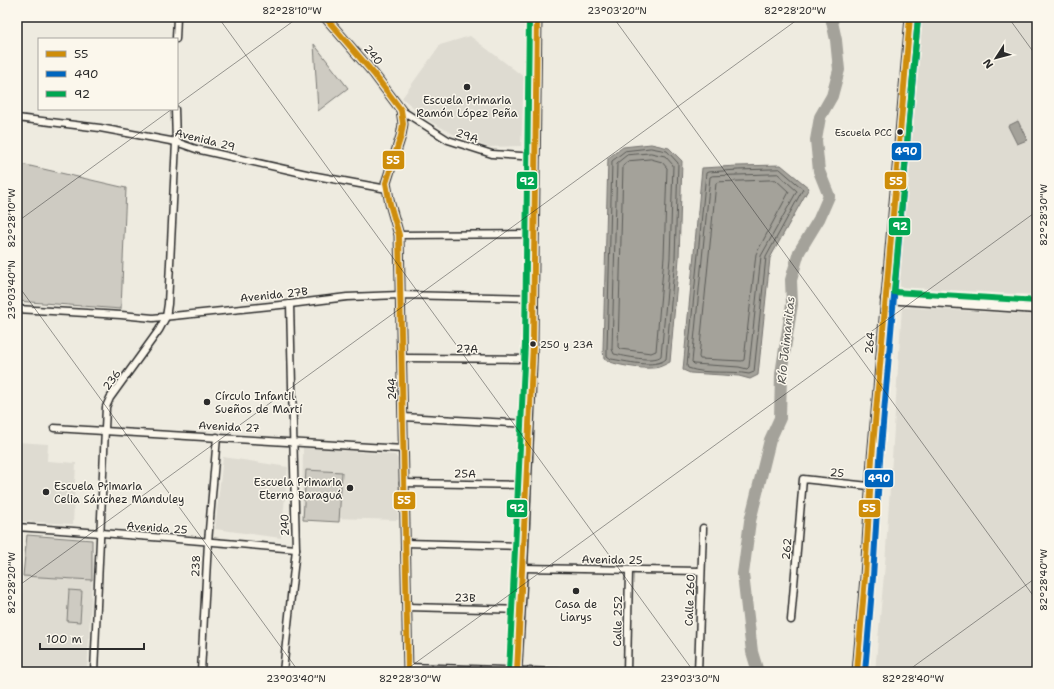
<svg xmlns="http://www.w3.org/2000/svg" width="1054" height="689" viewBox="0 0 1054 689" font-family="'Shantell Sans',sans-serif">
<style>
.built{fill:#dedbd1}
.green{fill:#cecbc2;stroke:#7c7b76}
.water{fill:#a4a29a;stroke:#74726e}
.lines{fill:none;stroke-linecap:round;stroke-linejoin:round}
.shore{stroke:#5b5b57;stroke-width:1}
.river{stroke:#a4a29a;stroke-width:12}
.street-casing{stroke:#2b2b2b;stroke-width:9}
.secondary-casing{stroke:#2b2b2b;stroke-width:11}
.street{stroke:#fbf7ec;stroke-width:6}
.secondary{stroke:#fbf7ec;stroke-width:8}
.bus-1-casing{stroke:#fbf7ec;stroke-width:9}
.bus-2-casing{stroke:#fbf7ec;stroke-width:9}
.bus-3-casing{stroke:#fbf7ec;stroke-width:9}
.bus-1{stroke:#ce8d09;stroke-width:6}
.bus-2{stroke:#0065bd;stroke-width:6}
.bus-3{stroke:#00a651;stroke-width:6}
.ticks{fill:none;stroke:#2b2b2b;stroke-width:1;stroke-opacity:0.45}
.poi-dot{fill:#2b2b2b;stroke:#fbf7ec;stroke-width:1.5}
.labels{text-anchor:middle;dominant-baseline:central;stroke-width:3;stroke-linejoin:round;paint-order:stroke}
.bus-label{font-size:10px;fill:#2b2b2b;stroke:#fbf7ec;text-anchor:end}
.street-label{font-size:11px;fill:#2b2b2b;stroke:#fbf7ec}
.poi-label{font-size:11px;fill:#2b2b2b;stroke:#fbf7ec}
.water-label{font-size:12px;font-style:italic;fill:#555552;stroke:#fbf7ec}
.line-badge{stroke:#fbf7ec;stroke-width:1.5}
.badge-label{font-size:11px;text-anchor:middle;font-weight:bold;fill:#fff}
.neatline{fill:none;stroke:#2b2b2b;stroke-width:1.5}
.ticks-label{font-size:10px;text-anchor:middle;fill:#2b2b2b}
</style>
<rect width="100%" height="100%" fill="#eeebe0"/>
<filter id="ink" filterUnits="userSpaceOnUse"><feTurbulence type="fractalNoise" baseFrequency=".025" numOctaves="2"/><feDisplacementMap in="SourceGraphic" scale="8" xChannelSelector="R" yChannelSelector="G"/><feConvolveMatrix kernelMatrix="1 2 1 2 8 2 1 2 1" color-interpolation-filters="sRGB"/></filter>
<g filter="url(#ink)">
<g class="built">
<path d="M972,17H1037V295L898,287L920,23Z"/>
<path d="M470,36L524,77L521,146L488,147L455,135L431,122L402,98L440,45Z"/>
<path d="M902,307L1037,315V672H875L885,564Z"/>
<path d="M17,442L48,444L47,461L76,463L73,524L17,521Z"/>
<path d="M303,447L395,455L398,459V520L302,517Z"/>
<path d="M223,457L288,467L281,538L215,529Z"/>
<path d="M23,576L92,580L87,672H18Z"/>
</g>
<g class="green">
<path d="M314,44L348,88L318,111Z"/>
<path d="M17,163L126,188L121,309L17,301Z"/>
<path d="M306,470L342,472L339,522L303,520Z"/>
<path d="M27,535L92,540V580L23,576Z"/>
<path d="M69,590L82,591L80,622L67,621Z"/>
</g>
<g class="water">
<path d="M1018,121L1027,140L1017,144L1008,126Z"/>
<path d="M651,144L669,148L682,161L679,258L670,362C664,365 659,368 652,368C640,369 613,365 604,359L603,350L608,158L623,147Z"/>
<path d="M781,165L809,188L770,258L758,375L750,379L739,376L690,373L683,370L702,168L737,166Z"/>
</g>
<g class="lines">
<g class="shore">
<path d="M651,148L667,151L678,163L675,258L666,359C655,369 625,361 611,359L607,356V349L612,161L625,151Z"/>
<path d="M651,153L665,156L673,165L670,258L661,356C654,363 624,356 614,354L612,349L617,163L627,155Z"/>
<path d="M651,159L662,162L667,168L664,257L656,351L651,353L620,349L618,347L623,166L629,161Z"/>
<path d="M780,169L803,189L766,257L754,372L749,374C730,370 707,375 688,368L687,366L706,173L708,172L738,170Z"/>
<path d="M778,174L797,191L761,256L749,367L747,369L739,367L694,364L692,362L710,177L712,176Z"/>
<path d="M776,180L789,192L756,254L744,360L742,361L700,359L699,357L716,183L718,182Z"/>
</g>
<path class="river" d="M758,672L752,652L743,574L750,521L770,440L780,418L781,374L792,304L791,280L799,252L819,219L829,196L819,171L816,140L820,117L832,96L839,70L836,40L831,17"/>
<defs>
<g id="street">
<path d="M176,39L177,17"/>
<path d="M401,110L448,140L492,154L536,157"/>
<path d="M17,118L100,128L176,142L196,149L311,175L387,189"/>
<path d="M399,235L535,234"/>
<path d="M17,309L121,315L153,318L290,304L347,297L400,295L534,298"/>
<path d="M402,358L532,359"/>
<path d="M403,417L530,424"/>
<path d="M54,428L403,449"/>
<path d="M403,483L526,485"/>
<path d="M17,527C110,533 203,541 296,549"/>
<path d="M405,543L524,546"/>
<path d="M523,568L700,571"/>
<path d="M407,607L521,610"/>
<path d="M791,620L803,479L869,486"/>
<path d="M408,667L559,672"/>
<path d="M94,672L106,407L110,398L159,330L166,317L168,304L176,142L175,109"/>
<path d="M201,672L208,542L217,437"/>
<path d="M283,672L296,549L290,304"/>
<path d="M627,672L629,571"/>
<path d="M698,672L703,528"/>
</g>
<g id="secondary">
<path d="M325,17L374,74L401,110L403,124L401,136L386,183L390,204L399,235L408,672"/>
<path d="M885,299L1037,309"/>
<path d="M517,672L523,568L533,344L537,17"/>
<path d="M857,672L865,577L872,458L910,17"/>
</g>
</defs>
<use href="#street" class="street-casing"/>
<use href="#secondary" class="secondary-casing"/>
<use href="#street" class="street"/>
<use href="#secondary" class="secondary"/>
<defs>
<g id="bus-1">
<path d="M325,17L374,74L401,110L403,124L401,136L386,183L390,204L399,235L408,672"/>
<path d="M517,672L533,344L537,17"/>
<path d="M857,672L865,577L872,458L910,17"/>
</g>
<path id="bus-2" d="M865,672L873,577L880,459L918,18"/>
<g id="bus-3">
<path d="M918,18L894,292L1037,301"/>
<path d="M509,672L525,344L529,17"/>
</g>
</defs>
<use href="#bus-1" class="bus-1-casing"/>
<use href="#bus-2" class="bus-2-casing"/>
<use href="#bus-3" class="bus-3-casing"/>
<use href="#bus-1" class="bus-1"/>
<use href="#bus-2" class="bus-2"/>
<use href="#bus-3" class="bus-3"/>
</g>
</g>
<path class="ticks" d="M218,17L694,672M613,17L1037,601M1008,17L1037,57M177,105L299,17M17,222L172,109M17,284L299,672M17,587L801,17M403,672L1037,211M906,672L1037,577"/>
<g class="poi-dot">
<circle cx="467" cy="87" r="4"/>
<circle cx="900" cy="132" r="3.5"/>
<circle cx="533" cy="344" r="3.5"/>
<circle cx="207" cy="402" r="4"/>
<circle cx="350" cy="488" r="4"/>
<circle cx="46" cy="492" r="4"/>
<circle cx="576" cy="591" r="4"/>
</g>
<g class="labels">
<g class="bus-label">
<text x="892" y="132">Escuela PCC</text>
<text x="540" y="344" text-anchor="start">250 y 23A</text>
</g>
<g class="street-label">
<text transform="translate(373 55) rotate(50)">240</text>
<text transform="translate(467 136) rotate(18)">29A</text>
<text transform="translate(205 140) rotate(14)">Avenida 29</text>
<text transform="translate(274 295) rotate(-6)">Avenida 27B</text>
<text transform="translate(870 343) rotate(-85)">264</text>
<text transform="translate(467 349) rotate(1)">27A</text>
<text transform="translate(112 380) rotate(-54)">236</text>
<text transform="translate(392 389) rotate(-90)">244</text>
<text transform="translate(229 427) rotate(3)">Avenida 27</text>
<text transform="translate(837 473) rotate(6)">25</text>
<text transform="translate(465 474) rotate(1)">25A</text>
<text transform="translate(285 525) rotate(-91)">240</text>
<text transform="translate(157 528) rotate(4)">Avenida 25</text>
<text transform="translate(787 549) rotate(-85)">262</text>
<text transform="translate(612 560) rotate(1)">Avenida 25</text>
<text transform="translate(196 566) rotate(-87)">238</text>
<text transform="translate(465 598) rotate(2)">23B</text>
<text transform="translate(690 600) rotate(-88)">Calle 260</text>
<text transform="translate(618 621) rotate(-89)">Calle 252</text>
</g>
<g class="poi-label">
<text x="467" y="100">Escuela Primaria<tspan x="467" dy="13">Ramón López Peña</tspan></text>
<text x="215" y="396" text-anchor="start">Círculo Infantil<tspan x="215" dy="13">Sueños de Martí</tspan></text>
<text x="342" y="482" text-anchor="end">Escuela Primaria<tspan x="342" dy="13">Eterno Baraguá</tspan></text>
<text x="54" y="486" text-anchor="start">Escuela Primaria<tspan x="54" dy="13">Celia Sánchez Manduley</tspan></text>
<text x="576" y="604">Casa de<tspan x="576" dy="13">Liarys</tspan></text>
</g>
<g class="water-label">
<text transform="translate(786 340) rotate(-84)">Río Jaimanitas</text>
</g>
</g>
<g class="line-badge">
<rect x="891" y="142" width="31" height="19" rx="4" fill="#0065bd"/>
<rect x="382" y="150" width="23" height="20" rx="4" fill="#ce8d09"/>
<rect x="884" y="171" width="23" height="19" rx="4" fill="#ce8d09"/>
<rect x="516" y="171" width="22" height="19" rx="4" fill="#00a651"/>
<rect x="888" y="217" width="23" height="19" rx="4" fill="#00a651"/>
<rect x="864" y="469" width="30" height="19" rx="4" fill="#0065bd"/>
<rect x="393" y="491" width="23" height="19" rx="4" fill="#ce8d09"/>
<rect x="858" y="499" width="23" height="19" rx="4" fill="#ce8d09"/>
<rect x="506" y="499" width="22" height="19" rx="4" fill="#00a651"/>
</g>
<g class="badge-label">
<text x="906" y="155">490</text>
<text x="393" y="164">55</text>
<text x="896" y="185">55</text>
<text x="527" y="185">92</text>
<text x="900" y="230">92</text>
<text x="879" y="482">490</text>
<text x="404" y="504">55</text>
<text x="869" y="512">55</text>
<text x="517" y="512">92</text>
</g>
<rect width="1054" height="689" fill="none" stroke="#fbf7ec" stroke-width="44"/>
<rect x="38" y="38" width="140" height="72" fill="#fbf7ec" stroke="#a8a59f"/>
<rect x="46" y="51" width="20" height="6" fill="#ce8d09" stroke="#a8a59f"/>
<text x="74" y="58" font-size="12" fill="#2b2b2b">55</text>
<rect x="46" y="71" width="20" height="6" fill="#0065bd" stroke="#a8a59f"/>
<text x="74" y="78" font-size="12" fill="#2b2b2b">490</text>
<rect x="46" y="91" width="20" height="6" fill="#00a651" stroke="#a8a59f"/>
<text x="74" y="98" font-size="12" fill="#2b2b2b">92</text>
<g transform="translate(996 58) rotate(234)" stroke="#fbf7ec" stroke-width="3" paint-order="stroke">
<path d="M0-3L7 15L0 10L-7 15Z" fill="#2b2b2b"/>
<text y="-6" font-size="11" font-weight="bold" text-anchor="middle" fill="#2b2b2b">N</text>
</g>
<path d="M40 643v6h104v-6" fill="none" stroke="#2b2b2b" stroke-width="2"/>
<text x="46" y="643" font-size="12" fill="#2b2b2b" stroke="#fbf7ec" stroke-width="3" paint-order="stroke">100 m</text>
<rect x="22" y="22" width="1010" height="645" class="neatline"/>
<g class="ticks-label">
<text x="292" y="14">82°28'10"W</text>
<text x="617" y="14">23°03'20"N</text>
<text x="795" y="14">82°28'20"W</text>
<text transform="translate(1043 215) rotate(-90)" y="4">82°28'30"W</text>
<text transform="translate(11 218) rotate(-90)" y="4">82°28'10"W</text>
<text transform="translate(11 290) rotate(-90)" y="4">23°03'40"N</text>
<text transform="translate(1043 580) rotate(-90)" y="4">82°28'40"W</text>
<text transform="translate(11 583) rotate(-90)" y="4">82°28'20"W</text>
<text x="296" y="682">23°03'40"N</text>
<text x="410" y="682">82°28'30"W</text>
<text x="690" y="682">23°03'30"N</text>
<text x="913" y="682">82°28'40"W</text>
</g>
</svg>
